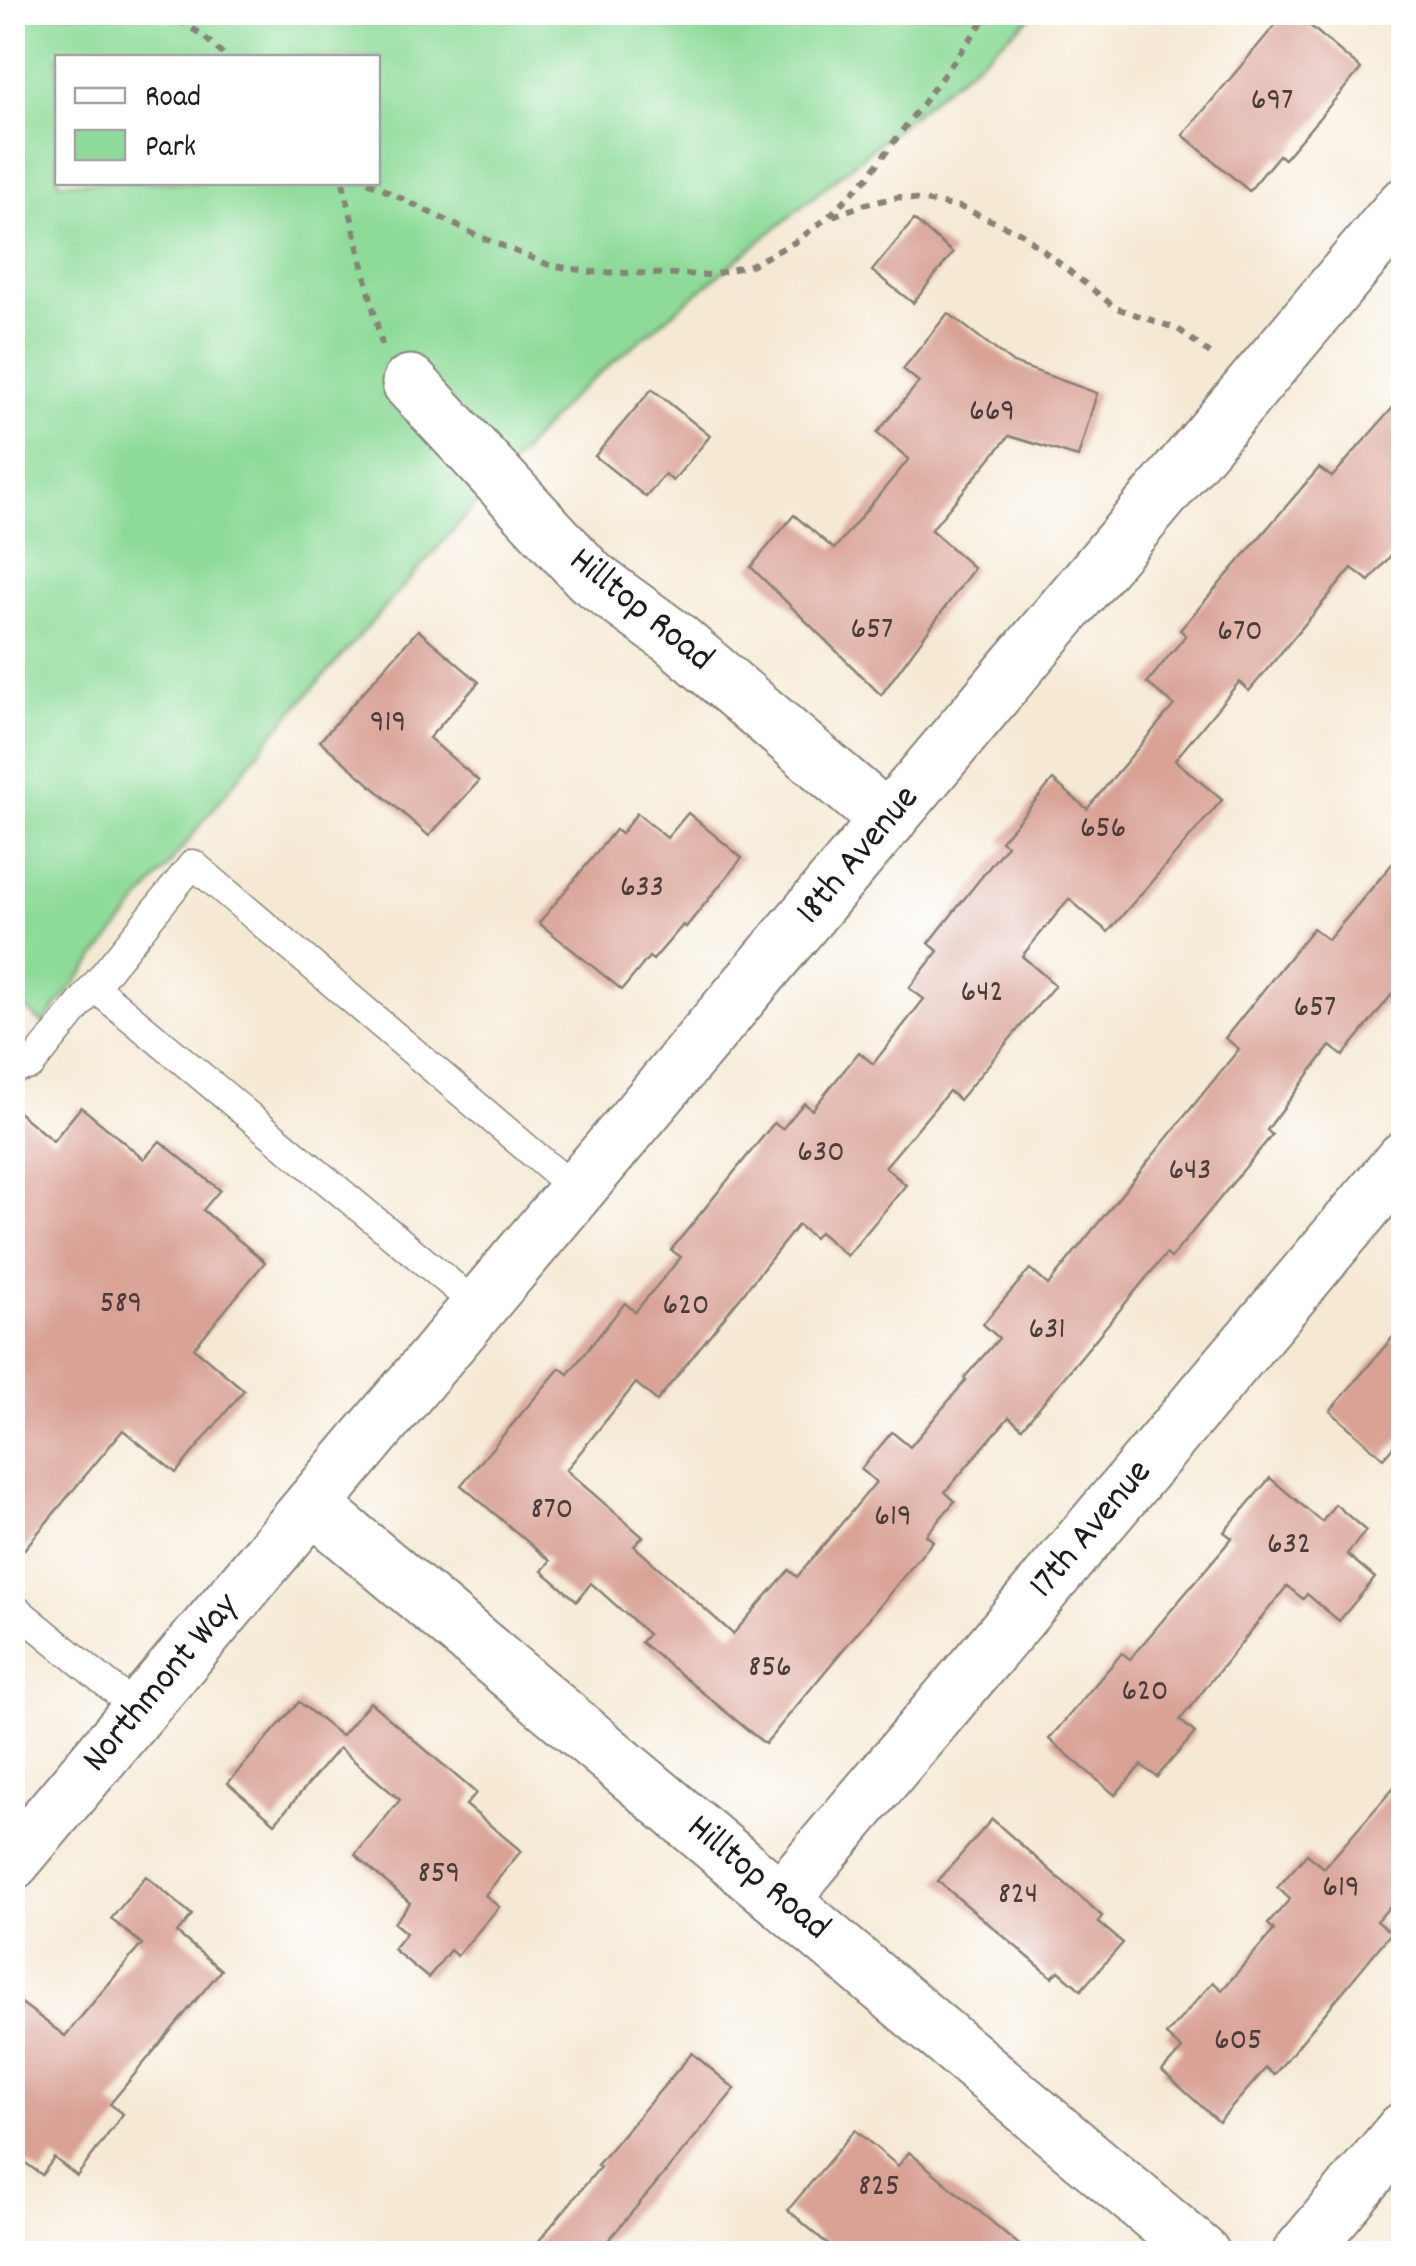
<svg xmlns="http://www.w3.org/2000/svg" width="1416" height="2266" viewBox="0 0 1416 2266" font-family="Dekko,sans-serif">
<style>
.green{fill:#8edb99;stroke:#557c5a;stroke-width:2.5;fill-rule:evenodd}
.building{fill:#d9a295}
.lines{fill:none;stroke-linecap:round;stroke-linejoin:round}
.service-casing{stroke:#888278;stroke-width:31}
.minor-casing{stroke:#888278;stroke-width:59}
.path{stroke:#888278;stroke-width:6;stroke-dasharray:8 8;stroke-linecap:butt}
.service{stroke:#fff;stroke-width:28}
.minor{stroke:#fff;stroke-width:55}
.labels{text-anchor:middle;dominant-baseline:central;stroke-width:8;stroke-linejoin:round;paint-order:stroke}
.number-label{font-size:32px;fill:#4b3e3a}
.street-label{font-size:38px;fill:#1c1c1c;stroke:#fff}
</style>
<rect width="100%" height="100%" fill="#fff"/>
<filter id="ink" filterUnits="userSpaceOnUse"><feTurbulence type="fractalNoise" baseFrequency=".01" numOctaves="2"/><feDisplacementMap in="SourceGraphic" scale="20" xChannelSelector="R" yChannelSelector="G"/><feConvolveMatrix kernelMatrix="1 2 1 2 8 2 1 2 1" color-interpolation-filters="sRGB"/></filter>
<filter id="wash" filterUnits="userSpaceOnUse"><feTurbulence type="fractalNoise" baseFrequency=".0048" numOctaves="4" result="noise"/><feDisplacementMap in="SourceGraphic" scale="40" xChannelSelector="R" yChannelSelector="G"/><feGaussianBlur stdDeviation="2.25" result="paint"/><feColorMatrix in="noise" values="0 0 0 0 0 0 0 0 0 0 0 0 0 0 0 0 0 1.4 0 .05"/><feComposite in="paint" operator="in"/></filter>
<g filter="url(#wash)">
<rect width="100%" height="100%" fill="#f5e9d4"/>
<path class="green" d="M13,13H1036L571,397L271,736L43,1024L13,997ZM58,58H378V182H58Z"/>
<g id="blocks">
<g class="building">
<path d="M1286,12H1294L1361,69L1284,159L1279,155L1249,191L1183,135Z"/>
<path d="M914,220L953,253L913,303L872,271Z"/>
<path d="M948,313L1013,363L1097,393L1078,457L1009,436L931,530L974,568L881,695L751,567L794,515L834,549L909,459L877,433L919,382L903,369Z"/>
<path d="M652,389L710,436L673,481L665,474L646,497L595,456Z"/>
<path d="M1404,395V540L1369,581L1352,568L1249,691L1239,682L1175,760L1222,800L1108,932L1069,899L1022,956L1055,985L959,1100L949,1091L885,1167L906,1185L847,1256L819,1232L814,1238L798,1225L657,1401L636,1383L566,1470L643,1537L634,1546L733,1634L789,1570L797,1577L876,1482L861,1469L892,1432L910,1447L966,1380L964,1378L999,1338L983,1324L1030,1269L1048,1285L1239,1049L1225,1038L1313,928L1328,940L1404,850V979L1343,1056L1330,1046L1267,1130L1272,1135L1171,1258L1166,1254L1022,1428L1009,1417L945,1492L955,1501L926,1535L933,1541L765,1744L641,1642L648,1634L591,1583L577,1601L542,1571L550,1561L461,1485L560,1368L568,1374L625,1303L635,1312L681,1257L671,1250L774,1123L782,1129L804,1103L812,1110L859,1052L873,1064L924,999L909,988L938,951L929,943L1007,845L1001,841L1053,780L1087,809L1174,705L1147,683L1186,635L1180,630L1319,468L1332,477Z"/>
<path d="M418,630L479,682L429,738L479,781L429,836L320,741Z"/>
<path d="M637,813L667,838L688,813L742,858L686,927L683,925L653,960L649,957L622,990L539,923L615,830L621,834Z"/>
<path d="M12,1107L53,1141L81,1107L144,1159L160,1141L220,1190L203,1210L265,1262L194,1348L244,1390L176,1473L123,1430L12,1564Z"/>
<path d="M1404,1324V1434L1383,1458L1330,1411Z"/>
<path d="M1270,1478L1322,1522L1335,1504L1366,1531L1347,1554L1375,1578L1339,1621L1307,1594L1303,1599L1287,1586L1180,1720L1195,1733L1157,1777L1141,1765L1115,1795L1049,1739L1122,1653L1130,1659L1232,1538L1224,1532Z"/>
<path d="M299,1702L341,1736L370,1702L476,1793L466,1805L521,1851L485,1895L499,1907L457,1956L450,1950L428,1978L393,1949L406,1933L394,1923L410,1903L355,1855L400,1800L339,1748L275,1823L228,1783Z"/>
<path d="M1404,1776V1890L1377,1921L1391,1933L1274,2075L1266,2068L1219,2122L1162,2071L1182,2049L1166,2035L1213,1982L1222,1990L1274,1930L1268,1924L1290,1899L1277,1888L1307,1854L1324,1868Z"/>
<path d="M992,1819L1102,1916L1098,1922L1123,1943L1081,1990L1059,1971L1052,1977L938,1881Z"/>
<path d="M146,1876L192,1915L177,1933L221,1970L110,2104L123,2114L77,2176L54,2158L42,2175L12,2153V1996L65,2036L142,1944L111,1919Z"/>
<path d="M692,2053L735,2089L597,2254H528L600,2167L597,2165Z"/>
<path d="M855,2130L898,2166L909,2152L1030,2254H839L788,2210Z"/>
</g>
</g>
</g>
<g filter="url(#ink)">
<use href="#blocks" fill-opacity="0" stroke="#888278" stroke-width="2.5"/>
<g class="lines">
<defs>
<g id="service">
<path d="M94,987L479,1307"/>
<path d="M12,1069L31,1065L193,864L577,1191"/>
<path d="M12,1606L140,1711"/>
</g>
<g id="minor">
<path d="M410,383L590,577L675,639L888,821"/>
<path d="M312,1505L1202,2254"/>
<path d="M12,1862L1404,206"/>
<path d="M781,1899L1404,1159"/>
<path d="M1300,2254L1404,2130"/>
</g>
</defs>
<use href="#service" class="service-casing"/>
<use href="#minor" class="minor-casing"/>
<g class="path">
<path d="M165,12L201,34L227,58"/>
<path d="M343,182L382,345"/>
<path d="M368,182L478,236L549,265L592,272L710,275L751,265L795,242L827,218L868,177L990,12"/>
<path d="M833,216L866,204L899,197L960,207L1021,233L1116,308L1178,329L1213,356"/>
</g>
<use href="#service" class="service"/>
<use href="#minor" class="minor"/>
</g>
</g>
<g class="labels">
<g class="number-label">
<text x="1272" y="102">697</text>
<text x="992" y="413">669</text>
<text x="872" y="631">657</text>
<text x="1240" y="633">670</text>
<text x="388" y="724">919</text>
<text x="1103" y="830">656</text>
<text x="642" y="889">633</text>
<text x="982" y="994">642</text>
<text x="1315" y="1009">657</text>
<text x="821" y="1154">630</text>
<text x="1190" y="1172">643</text>
<text x="121" y="1305">589</text>
<text x="686" y="1307">620</text>
<text x="1047" y="1331">631</text>
<text x="552" y="1511">870</text>
<text x="893" y="1518">619</text>
<text x="1289" y="1546">632</text>
<text x="770" y="1669">856</text>
<text x="1145" y="1693">620</text>
<text x="439" y="1875">859</text>
<text x="1341" y="1889">619</text>
<text x="1018" y="1896">824</text>
<text x="1238" y="2042">605</text>
<text x="879" y="2188">825</text>
</g>
<g class="street-label">
<text transform="translate(640 611) rotate(39)">Hilltop Road</text>
<text transform="translate(859 856) rotate(-50)">18th Avenue</text>
<text transform="translate(1092 1530) rotate(-50)">17th Avenue</text>
<text transform="translate(162 1684) rotate(-50)">Northmont Way</text>
<text transform="translate(757 1879) rotate(40)">Hilltop Road</text>
</g>
</g>
<rect width="1416" height="2266" fill="none" stroke="#fff" stroke-width="50"/>
<rect x="55" y="55" width="325" height="130" fill="#ffffff" stroke="#a4a4a4" stroke-width="2.5"/>
<rect x="75" y="88" width="50" height="15" fill="#ffffff" stroke="#a4a4a4" stroke-width="2.5"/>
<text x="145" y="105" font-size="30" fill="#1c1c1c">Road</text>
<rect x="75" y="130" width="50" height="30" fill="#8edb99" stroke="#a4a4a4" stroke-width="2.5"/>
<text x="145" y="155" font-size="30" fill="#1c1c1c">Park</text>
</svg>
